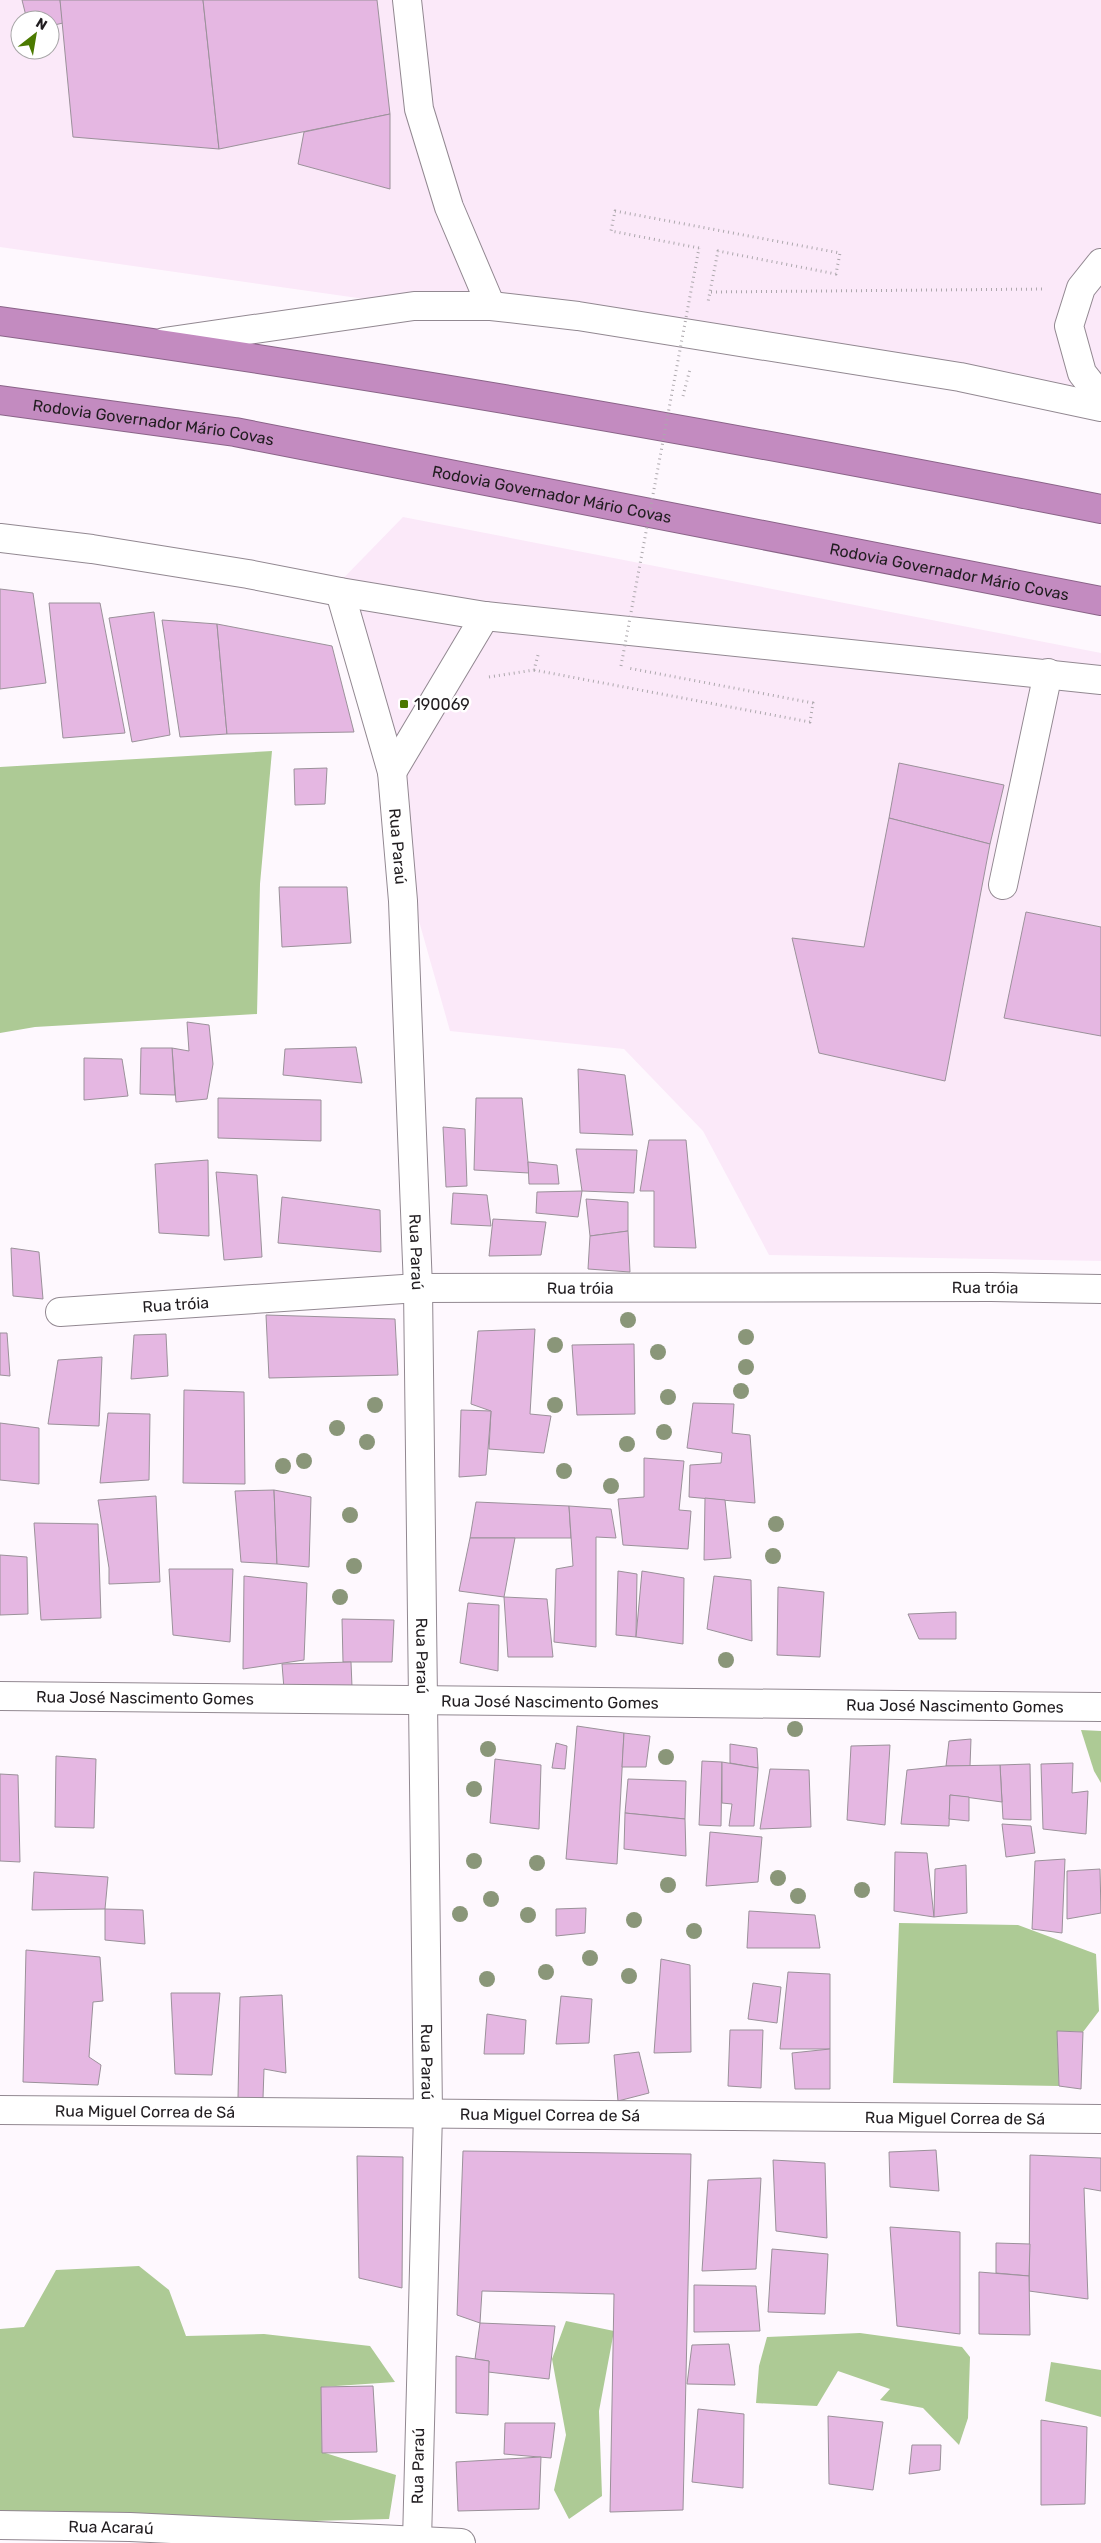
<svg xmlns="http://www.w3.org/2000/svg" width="1101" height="2543" viewBox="0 0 1101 2543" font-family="Rubik,sans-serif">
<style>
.built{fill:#fbe9f9;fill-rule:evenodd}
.forest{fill:#adca95}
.building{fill:#e5b7e2;stroke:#9b919a}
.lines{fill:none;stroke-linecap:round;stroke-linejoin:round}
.minor-casing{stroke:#928891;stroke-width:30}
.highway-casing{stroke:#8a6488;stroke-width:30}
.path{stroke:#ada8ad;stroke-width:3;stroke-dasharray:1 4;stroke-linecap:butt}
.minor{stroke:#fff;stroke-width:28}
.highway{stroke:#c38bc0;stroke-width:28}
.path-bridge{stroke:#ada8ad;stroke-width:3;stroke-dasharray:1 4;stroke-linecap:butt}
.tree{fill:#8a9679}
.poi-dot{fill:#4b7a00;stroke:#fff;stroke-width:2}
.labels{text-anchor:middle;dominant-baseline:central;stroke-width:5;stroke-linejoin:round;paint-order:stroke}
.street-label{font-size:16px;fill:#211d20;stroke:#fff}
.poi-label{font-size:16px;fill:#211d20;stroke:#fff;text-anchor:start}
</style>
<rect width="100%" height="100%" fill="#fef8fe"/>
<g class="built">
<path d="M0,0H1101V390L960,377L414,306L0,247ZM20,20H50V50H20Z"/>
<path d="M403,517L1101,653V1261L769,1255L703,1131L624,1049L450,1031L327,595Z"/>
</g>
<g class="forest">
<path d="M272,751L260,884L257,1014L35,1027L0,1033V767Z"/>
<path d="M1081,1730L1101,1731V1783L1094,1771Z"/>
<path d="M899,1923L1018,1925L1096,1954L1099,2011L1083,2032L1057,2031L1059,2086L893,2083Z"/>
<path d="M139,2266L169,2290L186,2336L264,2334L370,2346L395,2382L321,2387L322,2452L396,2475L389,2519L238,2523H0V2329L24,2327L56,2270Z"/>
<path d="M566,2321L614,2331L599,2411L602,2496L569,2519L554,2490L566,2435L552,2359Z"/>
<path d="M860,2333L962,2347L970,2357L968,2418L959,2445L923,2408L880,2400L890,2389L838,2371L817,2406L756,2403L759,2366L767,2337Z"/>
<path d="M1051,2362L1101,2370V2417L1045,2401Z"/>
</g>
<g class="building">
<path d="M22,0H60L63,23L50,26V20H27Z"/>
<path d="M60,0H203L219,149L73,137Z"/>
<path d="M203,0H377L390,114L219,149Z"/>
<path d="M390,114V189L298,164L304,132Z"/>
<path d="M0,589L33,593L46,683L0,689Z"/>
<path d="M49,603H100L125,733L63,738Z"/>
<path d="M154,612L170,735L132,742L109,618Z"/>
<path d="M162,620L217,624L227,734L180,737Z"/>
<path d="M217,624L332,646L354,732L227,734Z"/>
<path d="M899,763L1004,785L990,844L889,818Z"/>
<path d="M327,768L325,804L295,805L294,769Z"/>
<path d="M889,818L990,844L945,1081L819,1053L792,938L864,947Z"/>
<path d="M279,887H347L351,943L282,947Z"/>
<path d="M1026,912L1101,927V1036L1004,1018Z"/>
<path d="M187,1022L209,1025L213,1064L207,1099L176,1102L172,1048L189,1051Z"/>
<path d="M356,1047L362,1083L283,1075L285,1049Z"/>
<path d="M141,1048H172L175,1095L140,1094Z"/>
<path d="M84,1058L122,1059L128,1096L84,1100Z"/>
<path d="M578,1069L625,1075L633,1135L580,1133Z"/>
<path d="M218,1098L321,1100V1141L218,1138Z"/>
<path d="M476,1098H522L529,1173L474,1170Z"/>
<path d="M443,1127L465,1129L467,1186L446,1187Z"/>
<path d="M649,1140H686L696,1248L654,1247V1191H640Z"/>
<path d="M576,1149L637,1150L634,1193L582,1191Z"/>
<path d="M208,1160L209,1236L159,1233L155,1164Z"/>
<path d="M528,1162L557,1165L559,1184H529Z"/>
<path d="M216,1172L257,1175L262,1257L224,1260Z"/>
<path d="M582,1191L578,1217L536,1213L537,1192Z"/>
<path d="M453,1193L487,1195L491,1226L451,1224Z"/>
<path d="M282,1197L380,1210L381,1252L278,1243Z"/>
<path d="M586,1199L628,1202V1231L590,1236Z"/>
<path d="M493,1219L546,1222L541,1255L489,1256Z"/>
<path d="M628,1231L630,1272L588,1269L590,1236Z"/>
<path d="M11,1248L39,1252L43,1299L13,1296Z"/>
<path d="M266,1315L395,1319L398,1375L269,1378Z"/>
<path d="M535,1329L530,1414L551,1416L544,1453L489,1449L491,1411L471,1404L478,1331Z"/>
<path d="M0,1333H7L10,1376L0,1375Z"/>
<path d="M166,1334L168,1376L131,1379L134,1335Z"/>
<path d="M634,1344L635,1414L577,1415L572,1345Z"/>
<path d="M102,1357L99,1426L48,1424L58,1360Z"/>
<path d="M184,1390L244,1392L245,1484L183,1483Z"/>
<path d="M693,1403L734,1404L732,1433L750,1435L755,1503L689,1497L690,1465L721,1463L722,1453L687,1448Z"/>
<path d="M461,1410L491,1411L486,1475L459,1477Z"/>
<path d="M108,1413L150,1414L149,1480L100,1483Z"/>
<path d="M0,1423L39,1428V1484L0,1480Z"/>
<path d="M644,1458L684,1461L679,1510L691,1511L688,1549L623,1545L618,1499L644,1497Z"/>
<path d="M274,1490L277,1564L241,1562L235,1491Z"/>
<path d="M274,1490L311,1497L309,1567L277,1564Z"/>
<path d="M156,1496L160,1582L109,1584V1568L98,1500Z"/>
<path d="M705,1498L725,1500L731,1558L704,1560Z"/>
<path d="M476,1502L569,1506L571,1538H470Z"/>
<path d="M569,1506L611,1509L616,1538L596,1537V1647L554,1642L556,1569L573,1566Z"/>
<path d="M34,1523L98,1524L101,1618L41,1620Z"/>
<path d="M470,1538H515L504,1597L459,1591Z"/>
<path d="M0,1555L27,1557L28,1614L0,1615Z"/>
<path d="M169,1569H233L230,1642L173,1635Z"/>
<path d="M618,1571L637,1574L636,1637L616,1635Z"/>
<path d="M642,1571L684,1578L683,1644L636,1637Z"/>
<path d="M244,1576L307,1583L304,1660L243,1669Z"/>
<path d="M714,1576L751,1580L752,1641L707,1629Z"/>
<path d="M778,1587L824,1592L820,1657L777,1655Z"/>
<path d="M504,1597L547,1599L553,1657H508Z"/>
<path d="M468,1603L499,1605L498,1671L460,1663Z"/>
<path d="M956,1612V1639H919L908,1614Z"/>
<path d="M342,1619L394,1620L392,1662H343Z"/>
<path d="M351,1662L352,1687L284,1689L282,1664Z"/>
<path d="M577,1726L624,1733L617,1864L566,1859Z"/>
<path d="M624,1733L650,1736L646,1767H622Z"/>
<path d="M971,1739L970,1766H946L949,1741Z"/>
<path d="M556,1743L567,1746L565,1769L552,1768Z"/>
<path d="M730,1744L757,1748L758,1768L730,1763Z"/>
<path d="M890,1745L885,1825L847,1820L851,1746Z"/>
<path d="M56,1756L96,1759L94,1828L55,1827Z"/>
<path d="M495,1759L541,1765L539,1829L490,1823Z"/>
<path d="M702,1761L722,1762L721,1826L699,1825Z"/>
<path d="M722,1762L758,1768L754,1826H729L732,1804L722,1803Z"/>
<path d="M1073,1763L1072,1793L1088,1791L1086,1834L1043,1829L1041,1764Z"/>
<path d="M1030,1764L1031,1820L1003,1819L1000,1765Z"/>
<path d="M1000,1765L1002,1802L950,1795L949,1826L901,1824L907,1770L946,1766Z"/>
<path d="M770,1769L809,1770L811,1827L760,1829Z"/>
<path d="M0,1774L18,1775L20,1862L0,1861Z"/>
<path d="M628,1779L686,1781L685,1819L625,1813Z"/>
<path d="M950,1795L969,1797V1821L949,1819Z"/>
<path d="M625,1813L685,1819L686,1856L624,1849Z"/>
<path d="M1002,1824L1031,1826L1035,1853L1006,1857Z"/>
<path d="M710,1832L762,1837L758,1882L706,1886Z"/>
<path d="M895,1852L927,1853L934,1917L894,1911Z"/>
<path d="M1065,1859L1062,1933L1032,1929L1035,1861Z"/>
<path d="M966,1865L967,1913L934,1917L935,1869Z"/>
<path d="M1100,1869L1101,1913L1067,1919V1871Z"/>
<path d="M34,1872L108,1877L105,1909L32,1910Z"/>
<path d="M586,1908L585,1933L556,1936V1909Z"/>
<path d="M105,1909L143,1910L145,1944L105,1940Z"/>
<path d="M749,1911L815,1915L820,1948H747Z"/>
<path d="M26,1950L100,1957L103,2001L93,2002L89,2057L101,2065L98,2085L23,2082Z"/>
<path d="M661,1959L690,1965L691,2052L654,2053Z"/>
<path d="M788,1972L830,1974V2049H780Z"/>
<path d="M753,1983L781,1987L777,2023L748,2019Z"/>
<path d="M171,1993H220L212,2075L175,2074Z"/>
<path d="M282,1995L286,2073L264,2069L263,2098H238L240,1997Z"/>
<path d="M561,1996L592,1999L589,2043L556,2044Z"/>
<path d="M487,2014L526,2020L524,2054H484Z"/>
<path d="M730,2030H763L761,2088L728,2086Z"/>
<path d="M1057,2031L1083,2032L1081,2089L1059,2086Z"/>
<path d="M830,2049V2089H795L792,2053Z"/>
<path d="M639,2052L649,2093L618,2101L614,2055Z"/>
<path d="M936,2150L939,2191L890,2187L889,2152Z"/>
<path d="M463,2151L691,2154L683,2510L610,2512L614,2294L482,2291L480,2323L457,2315Z"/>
<path d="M1030,2155L1101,2158V2191L1084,2188L1088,2299L1029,2291Z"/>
<path d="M357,2156L403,2157L402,2288L359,2278Z"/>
<path d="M773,2160L825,2163L827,2238L776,2231Z"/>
<path d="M761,2178L756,2269L702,2271L708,2180Z"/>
<path d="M890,2227L960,2232V2334L897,2326Z"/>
<path d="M996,2243L1030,2244L1029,2276L996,2273Z"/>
<path d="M772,2249L828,2254L825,2314L768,2312Z"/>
<path d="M979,2272L1029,2276L1030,2335L979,2334Z"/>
<path d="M694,2285L756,2286L760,2331L694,2332Z"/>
<path d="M480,2323L555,2326L549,2379L488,2372L489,2361L475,2359Z"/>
<path d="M729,2344L735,2385L687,2384L692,2345Z"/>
<path d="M456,2356L489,2361L488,2415L456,2413Z"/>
<path d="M373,2386L377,2452L322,2453L321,2387Z"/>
<path d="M698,2409L744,2414L743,2488L692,2482Z"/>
<path d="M828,2416L883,2422L873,2490L829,2484Z"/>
<path d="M1041,2420L1087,2427L1085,2504L1041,2505Z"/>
<path d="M505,2423H555L551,2458L504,2454Z"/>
<path d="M912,2445H941L940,2470L909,2474Z"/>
<path d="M541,2457L539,2509L458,2511L456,2462Z"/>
</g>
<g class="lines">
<defs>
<g id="minor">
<path d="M407,0L419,109L449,207L491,306"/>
<path d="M1101,263L1081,288L1069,326L1082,373L1101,397"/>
<path d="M164,342L414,306H491L578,316L960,377L1101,407"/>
<path d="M0,538L92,549L248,574L340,592L485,616L1101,680"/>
<path id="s1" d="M340,592L392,772L403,901L408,1031L418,1288L428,2113L417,2541"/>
<path d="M392,772L485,616"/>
<path d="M1003,885L1048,673"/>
<path id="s2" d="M60,1312L418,1288L991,1287L1101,1289"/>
<path id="s3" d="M0,1696L1101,1707"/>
<path id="s4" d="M0,2110L1101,2119"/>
<path id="s5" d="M0,2525L130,2527L461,2543"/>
</g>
<g id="highway">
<path d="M0,321C369,372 736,437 1101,509"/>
<path id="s6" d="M0,400L235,432L1101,601"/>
</g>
</defs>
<use href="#minor" class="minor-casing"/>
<use href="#highway" class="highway-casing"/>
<g class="path">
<path d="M699,248L611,231L615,211L840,253L836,274L718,251L708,302"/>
<path d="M711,292L1046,289"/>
<path d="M683,396L690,369"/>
<path d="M534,670L810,722L813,703L628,668"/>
<path d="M489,677L534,670L538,655"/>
</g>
<use href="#minor" class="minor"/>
<use href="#highway" class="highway"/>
<path class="path-bridge" d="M621,666L699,248"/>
</g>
<g class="tree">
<circle cx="628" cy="1320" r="8"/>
<circle cx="746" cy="1337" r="8"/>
<circle cx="555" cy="1345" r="8"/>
<circle cx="658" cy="1352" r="8"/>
<circle cx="746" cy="1367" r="8"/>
<circle cx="741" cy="1391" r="8"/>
<circle cx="668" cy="1397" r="8"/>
<circle cx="375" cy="1405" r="8"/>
<circle cx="555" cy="1405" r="8"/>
<circle cx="337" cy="1428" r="8"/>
<circle cx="664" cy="1432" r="8"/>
<circle cx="367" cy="1442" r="8"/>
<circle cx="627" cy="1444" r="8"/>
<circle cx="304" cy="1461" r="8"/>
<circle cx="283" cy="1466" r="8"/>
<circle cx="564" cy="1471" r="8"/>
<circle cx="611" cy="1486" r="8"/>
<circle cx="350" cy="1515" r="8"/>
<circle cx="776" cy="1524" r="8"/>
<circle cx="773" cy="1556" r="8"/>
<circle cx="354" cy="1566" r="8"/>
<circle cx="340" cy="1597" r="8"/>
<circle cx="726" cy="1660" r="8"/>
<circle cx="795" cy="1729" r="8"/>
<circle cx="488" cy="1749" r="8"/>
<circle cx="666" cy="1757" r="8"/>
<circle cx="474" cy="1789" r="8"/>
<circle cx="474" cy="1861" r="8"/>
<circle cx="537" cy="1863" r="8"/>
<circle cx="778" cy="1878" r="8"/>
<circle cx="668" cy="1885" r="8"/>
<circle cx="862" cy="1890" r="8"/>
<circle cx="798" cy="1896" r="8"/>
<circle cx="491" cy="1899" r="8"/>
<circle cx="460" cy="1914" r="8"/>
<circle cx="528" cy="1915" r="8"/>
<circle cx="634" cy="1920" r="8"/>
<circle cx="694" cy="1931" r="8"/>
<circle cx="590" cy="1958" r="8"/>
<circle cx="546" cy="1972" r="8"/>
<circle cx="629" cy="1976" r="8"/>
<circle cx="487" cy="1979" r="8"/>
</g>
<rect class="poi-dot" x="399" y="699" width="10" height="10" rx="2.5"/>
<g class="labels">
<g class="street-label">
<text stroke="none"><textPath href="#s6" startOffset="155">Rodovia Governador Mário Covas</textPath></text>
<text stroke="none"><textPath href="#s6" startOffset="560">Rodovia Governador Mário Covas</textPath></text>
<text stroke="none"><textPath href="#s6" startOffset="965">Rodovia Governador Mário Covas</textPath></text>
<text stroke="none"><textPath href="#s1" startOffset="262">Rua Paraú</textPath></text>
<text stroke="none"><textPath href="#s1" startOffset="668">Rua Paraú</textPath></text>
<text stroke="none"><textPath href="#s2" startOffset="926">Rua tróia</textPath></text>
<text stroke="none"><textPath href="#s2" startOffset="521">Rua tróia</textPath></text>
<text stroke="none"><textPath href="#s2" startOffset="116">Rua tróia</textPath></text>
<text stroke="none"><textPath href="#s1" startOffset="1072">Rua Paraú</textPath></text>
<text stroke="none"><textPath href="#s3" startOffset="145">Rua José Nascimento Gomes</textPath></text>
<text stroke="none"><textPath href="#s3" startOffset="550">Rua José Nascimento Gomes</textPath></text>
<text stroke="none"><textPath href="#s3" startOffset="955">Rua José Nascimento Gomes</textPath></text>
<text stroke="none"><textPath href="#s1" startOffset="1478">Rua Paraú</textPath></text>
<text stroke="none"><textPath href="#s4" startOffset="145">Rua Miguel Correa de Sá</textPath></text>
<text stroke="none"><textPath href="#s4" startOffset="550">Rua Miguel Correa de Sá</textPath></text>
<text stroke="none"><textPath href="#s4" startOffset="955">Rua Miguel Correa de Sá</textPath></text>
<text transform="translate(418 2466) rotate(-89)">Rua Paraú</text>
<text stroke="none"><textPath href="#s5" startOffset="111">Rua Acaraú</textPath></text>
</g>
<g class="poi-label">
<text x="414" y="704">190069</text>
</g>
</g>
<g transform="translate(35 35) rotate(31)"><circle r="24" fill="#ffffff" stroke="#a6a5a6"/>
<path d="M0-4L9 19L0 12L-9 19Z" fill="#4b7a00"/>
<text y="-8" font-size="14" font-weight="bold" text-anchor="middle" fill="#211d20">N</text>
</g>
</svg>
